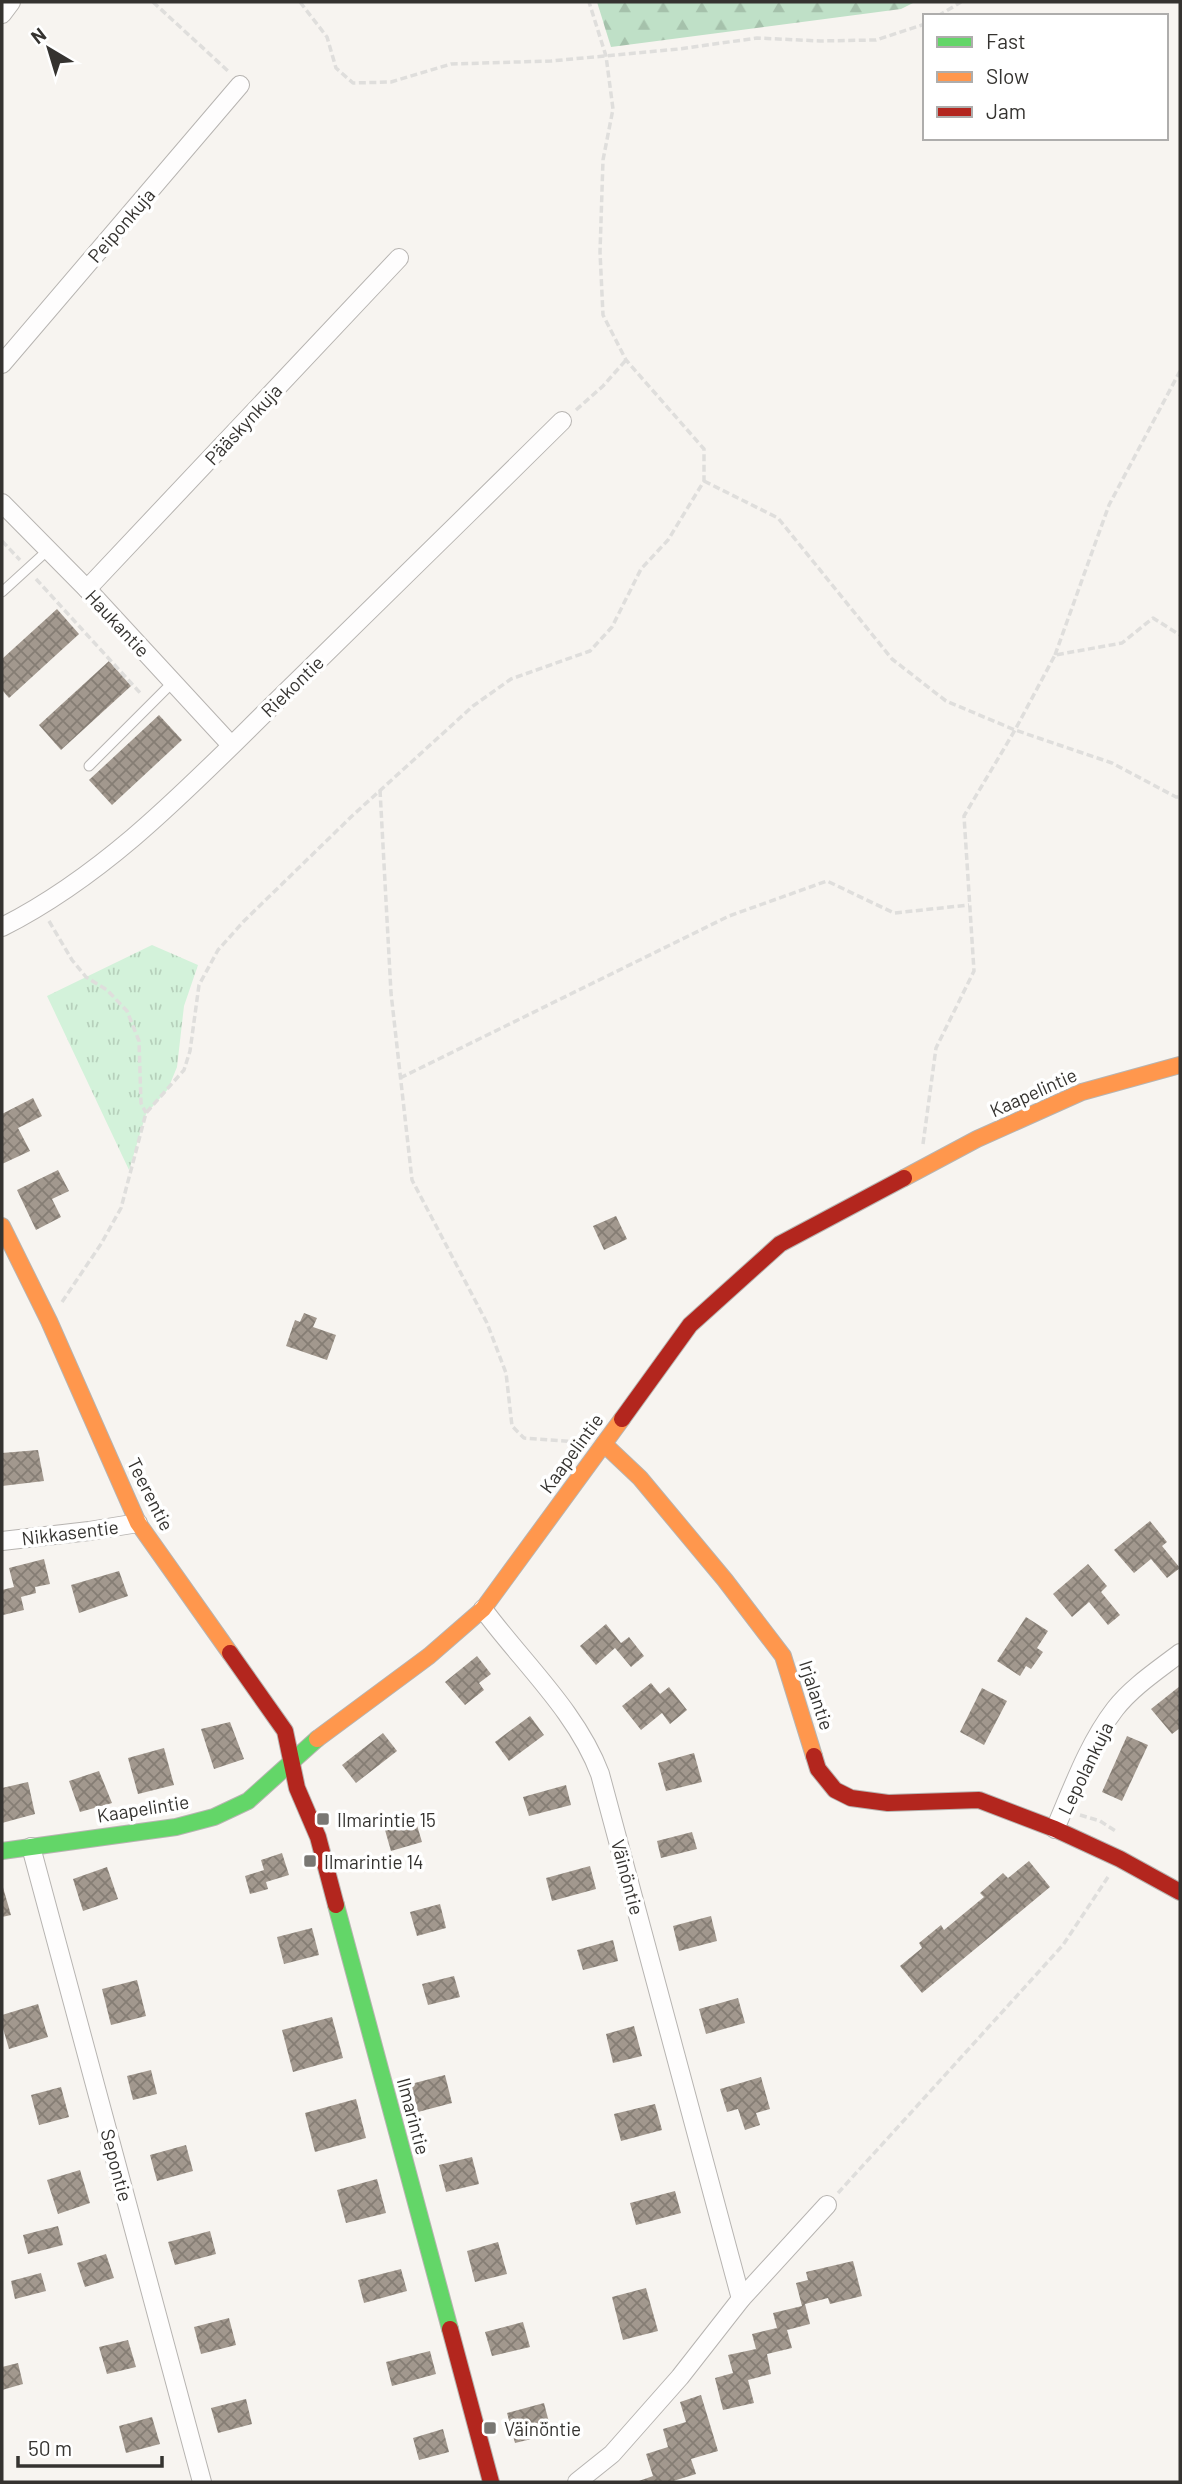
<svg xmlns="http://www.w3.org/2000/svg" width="1182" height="2484" viewBox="0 0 1182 2484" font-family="Barlow,sans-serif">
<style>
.forest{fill:url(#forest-firs)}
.park{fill:url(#park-tufts)}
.building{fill:url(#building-cross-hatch)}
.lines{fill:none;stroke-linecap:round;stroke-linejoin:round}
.lane-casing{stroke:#b7b4b1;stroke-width:11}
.street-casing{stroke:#b7b4b1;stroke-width:20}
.fast-casing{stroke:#b7b4b1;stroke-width:18}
.slow-casing{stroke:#b7b4b1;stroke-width:18}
.jam-casing{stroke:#b7b4b1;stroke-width:18}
.path{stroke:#dfdedc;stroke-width:3.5;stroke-dasharray:7 3.5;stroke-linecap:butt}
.lane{stroke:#fefdfd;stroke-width:9}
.street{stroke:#fefdfd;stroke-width:18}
.fast{stroke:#63d668;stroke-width:16}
.slow{stroke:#ff974d;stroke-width:16}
.jam{stroke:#b3261e;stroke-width:16}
.poi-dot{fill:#797773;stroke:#fff;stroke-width:2.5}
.labels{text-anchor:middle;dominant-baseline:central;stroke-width:7;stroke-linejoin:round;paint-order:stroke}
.street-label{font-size:19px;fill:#353330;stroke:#fff}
.poi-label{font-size:19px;fill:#353330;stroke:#fff;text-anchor:start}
</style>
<defs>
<pattern id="forest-firs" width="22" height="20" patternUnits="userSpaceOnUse" patternTransform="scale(1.75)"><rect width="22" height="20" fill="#bfe0c7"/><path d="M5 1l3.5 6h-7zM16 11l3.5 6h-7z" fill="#a5c1ab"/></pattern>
<pattern id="park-tufts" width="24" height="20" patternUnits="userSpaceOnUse" patternTransform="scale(1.75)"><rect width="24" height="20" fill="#d3f2da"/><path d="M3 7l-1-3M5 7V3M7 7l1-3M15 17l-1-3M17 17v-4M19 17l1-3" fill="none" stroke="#b6d0bb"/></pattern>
<pattern id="building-cross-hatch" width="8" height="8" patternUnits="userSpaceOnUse" patternTransform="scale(1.75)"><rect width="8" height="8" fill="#a2988e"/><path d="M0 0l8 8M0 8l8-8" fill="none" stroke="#857d74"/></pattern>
</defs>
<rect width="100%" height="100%" fill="#f7f4f0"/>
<path class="forest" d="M597,2H915L901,9L611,47Z"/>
<path class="park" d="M152,945L198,965L184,1006L177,1067L168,1089L146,1114L129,1170L47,996Z"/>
<g class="building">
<path d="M57,609L79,634L9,698L2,690V659Z"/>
<path d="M109,661L131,686L61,750L39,725Z"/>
<path d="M159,715L182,740L112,805L89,780Z"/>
<path d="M33,1098L42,1116L18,1128L30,1151L2,1164V1114Z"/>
<path d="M58,1170L69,1191L52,1199L61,1217L36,1230L17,1190Z"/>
<path d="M616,1216L627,1239L604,1250L593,1226Z"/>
<path d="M304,1313L317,1318L313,1327L336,1335L327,1360L286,1346L295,1320L300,1322Z"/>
<path d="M38,1450L44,1481L2,1486V1453Z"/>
<path d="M1150,1521L1167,1542L1162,1546L1180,1568L1167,1578L1151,1559L1134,1573L1114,1550Z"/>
<path d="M44,1559L50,1584L35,1587L36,1593L21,1597L24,1610L3,1615L2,1590L14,1587L9,1568Z"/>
<path d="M1088,1564L1107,1586L1101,1592L1120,1615L1108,1625L1089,1602L1072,1617L1053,1594Z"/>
<path d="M119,1571L128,1596L79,1613L71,1585Z"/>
<path d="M1026,1617L1048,1631L1037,1648L1043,1652L1031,1669L1026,1666L1020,1676L997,1661Z"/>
<path d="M606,1624L621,1643L629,1637L644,1656L631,1667L615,1648L596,1665L580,1646Z"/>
<path d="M477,1656L491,1674L479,1683L484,1690L465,1705L445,1682Z"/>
<path d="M651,1683L660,1694L669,1687L687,1710L670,1724L662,1713L641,1730L622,1706Z"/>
<path d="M1180,1686V1728L1172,1734L1151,1709Z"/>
<path d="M982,1688L1007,1701L984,1745L960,1732Z"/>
<path d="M530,1716L544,1735L509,1761L495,1742Z"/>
<path d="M230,1722L244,1759L214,1769L201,1729Z"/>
<path d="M383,1733L397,1751L356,1783L342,1765Z"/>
<path d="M1127,1736L1148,1745L1122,1801L1102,1792Z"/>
<path d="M164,1748L174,1785L138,1794L128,1758Z"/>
<path d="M694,1753L702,1782L666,1791L658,1763Z"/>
<path d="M99,1771L112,1803L80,1812L69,1781Z"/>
<path d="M28,1782L35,1814L2,1823V1788Z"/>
<path d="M566,1785L571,1805L529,1816L523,1797Z"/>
<path d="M416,1822L422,1842L391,1851L385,1830Z"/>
<path d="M692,1832L697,1849L661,1858L657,1841Z"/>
<path d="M282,1853L289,1875L266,1882L268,1889L250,1894L245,1876L264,1870L261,1860Z"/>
<path d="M1029,1861L1050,1887L922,1993L900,1966L922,1948L919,1943L941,1925L944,1930L984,1897L980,1893L1003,1873L1008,1878Z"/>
<path d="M590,1866L596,1889L552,1901L546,1878Z"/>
<path d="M107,1867L118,1899L83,1911L73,1879Z"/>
<path d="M2,1884L11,1915L2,1917Z"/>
<path d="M440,1904L446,1928L417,1936L410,1912Z"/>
<path d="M711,1916L717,1941L679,1951L673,1926Z"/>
<path d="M312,1928L319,1955L284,1964L277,1937Z"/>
<path d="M613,1940L618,1961L583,1970L577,1950Z"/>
<path d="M454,1976L460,1997L428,2005L422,1984Z"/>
<path d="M137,1980L146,2016L111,2025L102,1989Z"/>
<path d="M738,1998L745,2023L706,2034L699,2009Z"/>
<path d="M38,2004L48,2037L9,2049L2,2025V2015Z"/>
<path d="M332,2017L343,2058L293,2072L282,2030Z"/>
<path d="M634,2026L642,2056L613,2063L606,2034Z"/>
<path d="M151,2070L157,2094L133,2100L127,2076Z"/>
<path d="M445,2075L452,2103L418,2112L411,2084Z"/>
<path d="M761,2077L770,2109L756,2113L760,2125L745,2130L738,2109L727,2112L720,2089Z"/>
<path d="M61,2087L69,2117L39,2125L31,2095Z"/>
<path d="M356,2099L366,2138L315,2152L305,2113Z"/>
<path d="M655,2104L662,2130L621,2141L614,2114Z"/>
<path d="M186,2145L193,2171L157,2181L150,2155Z"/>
<path d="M472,2157L479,2184L446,2192L439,2165Z"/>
<path d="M80,2170L90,2203L58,2214L47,2180Z"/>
<path d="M377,2179L386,2213L346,2223L337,2190Z"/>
<path d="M675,2191L681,2213L636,2225L630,2203Z"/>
<path d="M58,2226L63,2245L28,2254L23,2235Z"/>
<path d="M210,2231L216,2254L175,2265L168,2242Z"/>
<path d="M498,2242L507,2274L475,2282L467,2251Z"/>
<path d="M106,2254L114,2278L85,2287L77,2263Z"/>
<path d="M853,2261L862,2296L830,2304L828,2298L805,2304L810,2324L787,2330L792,2348L767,2354L771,2374L748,2380L754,2403L723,2410L715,2378L733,2373L728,2355L756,2349L752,2334L777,2328L773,2313L802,2306L796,2283L808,2280L806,2272Z"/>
<path d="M401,2269L407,2291L364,2303L358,2280Z"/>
<path d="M41,2273L46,2291L15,2299L11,2281Z"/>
<path d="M646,2288L658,2331L623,2340L612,2297Z"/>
<path d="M229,2318L236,2345L201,2354L194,2327Z"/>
<path d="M523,2322L530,2347L492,2356L485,2332Z"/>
<path d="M128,2340L136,2367L107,2374L99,2347Z"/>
<path d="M430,2351L436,2374L392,2386L386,2362Z"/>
<path d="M18,2363L23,2384L2,2390V2367Z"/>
<path d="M701,2395L718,2451L691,2459L696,2474L670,2482H636L653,2476L646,2454L668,2447L663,2429L686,2422L680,2402Z"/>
<path d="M246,2399L252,2424L218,2433L211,2408Z"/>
<path d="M544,2403L552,2434L515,2443L507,2413Z"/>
<path d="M152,2417L160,2444L126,2453L119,2426Z"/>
<path d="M443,2429L449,2452L419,2460L413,2438Z"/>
</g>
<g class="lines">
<defs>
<g id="lane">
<path d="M2,592L48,550"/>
<path d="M89,766L173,682"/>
</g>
<g id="street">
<path d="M2,14L11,2"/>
<path d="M2,364L240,85"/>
<path d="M2,503L87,589L231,745"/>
<path d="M87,589L399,258"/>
<path d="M2,927C111,872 196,780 282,696C376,604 469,513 562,421"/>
<path d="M2,1541L89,1531L138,1523"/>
<path d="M483,1609C522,1662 577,1712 600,1774L741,2299"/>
<path d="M1055,1829C1072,1790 1088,1744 1115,1709C1132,1687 1158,1670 1180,1653"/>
<path d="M31,1847L202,2482"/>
<path d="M577,2482L612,2454L680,2377L741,2299L827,2205"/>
</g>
<g id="fast">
<path d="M2,1851L176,1827L214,1817L248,1801L317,1739"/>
<path d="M336,1905L450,2329"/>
</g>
<g id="slow">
<path d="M904,1178L977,1139L1082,1092L1180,1065"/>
<path d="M2,1226L49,1321L138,1523L230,1653"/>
<path d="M604,1444L640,1478L725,1580L783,1656L814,1756"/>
<path d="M317,1739L429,1656L483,1609L622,1419"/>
</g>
<g id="jam">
<path d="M622,1419L690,1325L780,1244L904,1178"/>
<path d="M230,1653L285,1731L297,1788L318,1837L336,1905"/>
<path d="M814,1756L818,1769L835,1790L851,1798L888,1803L979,1800L1055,1829L1120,1859L1180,1892"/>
<path d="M450,2329L491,2482"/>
</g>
</defs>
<use href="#lane" class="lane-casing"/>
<use href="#street" class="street-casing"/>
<use href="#fast" class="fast-casing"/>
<use href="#slow" class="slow-casing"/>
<use href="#jam" class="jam-casing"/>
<g class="path">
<path d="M153,2L228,71"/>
<path d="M300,2L327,37L336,68L353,83L391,82L451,64L551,61L679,49L757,38L820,41L876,40L925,24"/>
<path d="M938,16L961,2"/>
<path d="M576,410L603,386L626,360"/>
<path d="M704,481L778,518L892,659L946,701L1015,730L1112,763L1176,797H1180"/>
<path d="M2,541L20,560"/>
<path d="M36,579L142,695"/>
<path d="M1055,655L1109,505L1180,371"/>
<path d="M380,790L391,993L412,1180L487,1323L506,1373L512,1426L524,1438L580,1442"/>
<path d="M49,921L72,960L86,977L107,990L127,1011L139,1041L141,1103L146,1113"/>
<path d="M400,1078L729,916L827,881L894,913L969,905"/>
<path d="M923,1144L936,1048L974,971L964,816L1015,730L1055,655L1122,643L1153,618L1180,635"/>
<path d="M62,1302L101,1244L121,1208L146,1113L184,1070L190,1051L199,985L218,950L244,921L352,816L473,706L511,679L590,651L612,627L641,569L668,540L704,481V449L626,360L603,315L600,252L603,160L613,109L606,56L589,2"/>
<path d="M1080,1815L1100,1821L1117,1832"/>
<path d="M838,2193L1063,1945L1108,1877"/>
</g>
<use href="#lane" class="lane"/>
<use href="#street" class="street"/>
<use href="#fast" class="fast"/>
<use href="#slow" class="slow"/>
<use href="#jam" class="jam"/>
</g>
<g class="poi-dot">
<rect x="316" y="1812" width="14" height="14" rx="3.5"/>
<rect x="303" y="1854" width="14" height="14" rx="3.5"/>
<rect x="483" y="2421" width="14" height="14" rx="3.5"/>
</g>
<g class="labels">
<g class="street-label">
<text transform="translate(121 225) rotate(-49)">Peiponkuja</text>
<text transform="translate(243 424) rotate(-47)">Pääskynkuja</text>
<text transform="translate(118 623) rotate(47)">Haukantie</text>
<text transform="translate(292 686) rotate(-44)">Riekontie</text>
<text transform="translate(1033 1092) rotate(-24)">Kaapelintie</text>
<text transform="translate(571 1453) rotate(-54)">Kaapelintie</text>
<text transform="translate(151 1494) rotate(63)">Teerentie</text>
<text transform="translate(70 1532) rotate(-7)">Nikkasentie</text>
<text transform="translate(817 1695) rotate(72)">Irjalantie</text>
<text transform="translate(1085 1768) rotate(-64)">Lepolankuja</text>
<text transform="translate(143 1808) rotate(-9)">Kaapelintie</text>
<text transform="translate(628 1877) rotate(75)">Väinöntie</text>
<text transform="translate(414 2116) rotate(75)">Ilmarintie</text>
<text transform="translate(117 2165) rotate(75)">Sepontie</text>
</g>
<g class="poi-label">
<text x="337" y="1819">Ilmarintie 15</text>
<text x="324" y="1861">Ilmarintie 14</text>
<text x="504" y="2428">Väinöntie</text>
</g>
</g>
<rect width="1182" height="2484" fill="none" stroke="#353330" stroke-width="7"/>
<rect x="923" y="14" width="245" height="126" fill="#ffffff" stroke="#aeadac" stroke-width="2"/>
<rect x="937" y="37" width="35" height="10" fill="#63d668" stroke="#aeadac" stroke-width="2"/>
<text x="986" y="49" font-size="21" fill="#353330">Fast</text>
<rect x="937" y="72" width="35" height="10" fill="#ff974d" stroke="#aeadac" stroke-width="2"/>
<text x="986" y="84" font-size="21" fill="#353330">Slow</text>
<rect x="937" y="107" width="35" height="10" fill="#b3261e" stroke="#aeadac" stroke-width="2"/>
<text x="986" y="119" font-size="21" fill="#353330">Jam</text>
<g transform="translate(49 49) rotate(322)" stroke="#ffffff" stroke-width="5" paint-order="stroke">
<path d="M0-5L12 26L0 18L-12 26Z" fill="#353330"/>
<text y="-10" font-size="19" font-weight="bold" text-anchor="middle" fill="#353330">N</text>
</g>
<path d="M18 2456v10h144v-10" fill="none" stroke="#353330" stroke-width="3.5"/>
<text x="28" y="2456" font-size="21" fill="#353330" stroke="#ffffff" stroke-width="5" paint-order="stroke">50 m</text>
</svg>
